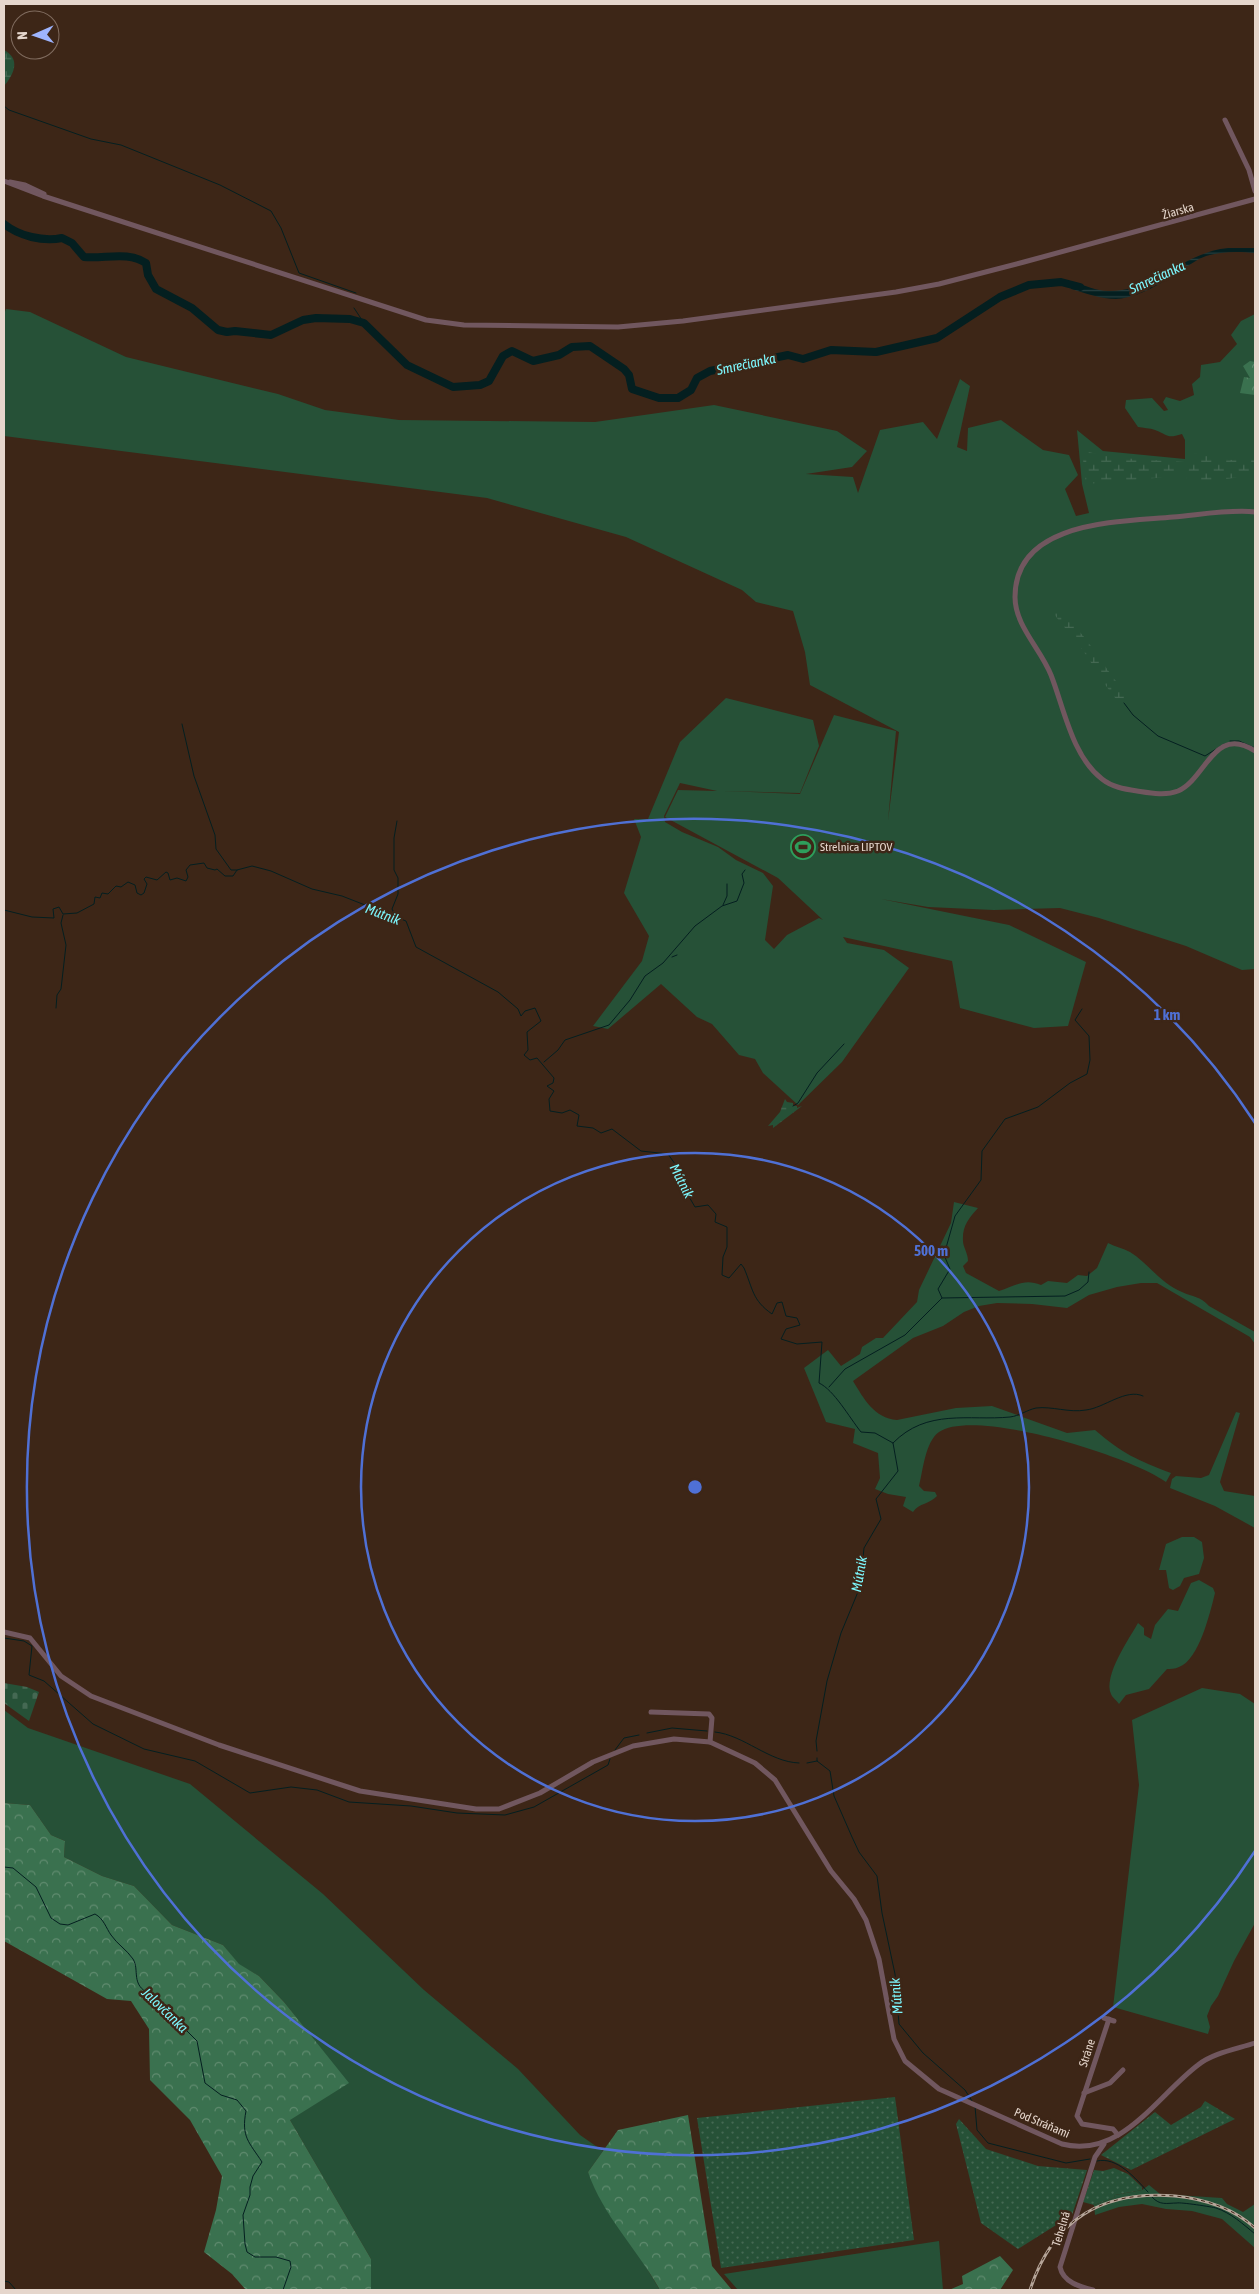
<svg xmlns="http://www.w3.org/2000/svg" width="1259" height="2294" viewBox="0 0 1259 2294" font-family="'Asap Condensed',sans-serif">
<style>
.green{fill:#265137;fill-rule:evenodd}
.forest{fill:url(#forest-crowns)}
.wetland{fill:url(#wetland-marsh)}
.cemetery{fill:url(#cemetery-stones)}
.garden{fill:url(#garden-dots)}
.water{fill:url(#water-rules)}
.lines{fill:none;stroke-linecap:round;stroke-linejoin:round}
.stream{stroke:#041f20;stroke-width:1}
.river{stroke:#041f20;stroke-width:8}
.minor{stroke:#71575f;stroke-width:5}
.rail-casing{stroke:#b6a599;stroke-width:3}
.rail{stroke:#3d2617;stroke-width:1;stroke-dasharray:4;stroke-linecap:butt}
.ring{fill:none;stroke:#4f70d5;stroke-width:2.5}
.labels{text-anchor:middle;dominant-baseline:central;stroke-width:5;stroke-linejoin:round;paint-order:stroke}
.street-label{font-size:12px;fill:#e5d6cc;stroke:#3d2617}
.poi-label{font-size:12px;fill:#e5d6cc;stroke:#3d2617;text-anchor:start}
.water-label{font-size:14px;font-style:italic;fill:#7df8fe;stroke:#3d2617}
.centre{fill:#4f70d5;stroke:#3d2617;stroke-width:2.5}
.ring-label{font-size:15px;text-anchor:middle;font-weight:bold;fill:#4f70d5;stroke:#3d2617;stroke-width:5;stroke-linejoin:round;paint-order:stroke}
</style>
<defs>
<pattern id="forest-crowns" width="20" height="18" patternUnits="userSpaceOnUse" patternTransform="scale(1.25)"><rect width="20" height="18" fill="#3a714f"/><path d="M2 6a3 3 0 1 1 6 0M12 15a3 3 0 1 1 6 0" fill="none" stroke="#608b6f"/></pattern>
<pattern id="wetland-marsh" width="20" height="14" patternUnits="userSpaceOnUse" patternTransform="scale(1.25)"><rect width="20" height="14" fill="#265137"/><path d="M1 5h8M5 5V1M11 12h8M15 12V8" fill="none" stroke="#456953"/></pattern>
<pattern id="cemetery-stones" width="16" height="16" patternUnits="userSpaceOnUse" patternTransform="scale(1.25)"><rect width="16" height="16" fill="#265137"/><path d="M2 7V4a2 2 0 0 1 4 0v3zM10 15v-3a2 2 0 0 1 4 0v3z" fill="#456953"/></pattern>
<pattern id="garden-dots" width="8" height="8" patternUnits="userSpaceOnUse" patternTransform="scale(1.25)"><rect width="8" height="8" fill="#265137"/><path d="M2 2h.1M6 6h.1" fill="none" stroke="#456953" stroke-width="1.8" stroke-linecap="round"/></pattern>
<pattern id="water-rules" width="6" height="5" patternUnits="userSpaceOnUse" patternTransform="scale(1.25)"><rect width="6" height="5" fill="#041f20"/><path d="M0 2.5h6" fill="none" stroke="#283f3f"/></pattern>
</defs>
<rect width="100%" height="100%" fill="#3d2617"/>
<g class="green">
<path d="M6,309L30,312L126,357L278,394L325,410L399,420L595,422L714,405L837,431L867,451L852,467L806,474L853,477L858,493L880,430L923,422L937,439L960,379L970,386L957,447L967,451L968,428L1001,420L1043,450L1069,455L1078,475L1065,489L1076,516L1089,513L1082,484L1077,430L1103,451L1185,459V440L1182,434C1166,439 1169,435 1155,430C1150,428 1143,428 1138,427L1125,408L1126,400L1152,398L1164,411L1168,410L1163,402L1166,397L1180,401L1194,395L1192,384L1200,377L1201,365L1220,362L1237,344L1231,335L1241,321L1255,314V969L1242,970L1186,946L1099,918L1060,908L994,910L928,907L881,899L1009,925L1086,962L1068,1026L1034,1028L960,1008L952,961L843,937L847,943L884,950L909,968L842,1062L798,1105L763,1073L755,1059L739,1055L712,1024L697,1017L661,984L608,1029L593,1026L642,961L649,936L624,893L641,837L634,819H648L680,742L726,698L813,720L819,746L800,793L722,791L800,794L834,715L896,731L888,821L899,732L810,685L805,652L793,611L756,602L742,590L626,537L487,498L4,436V314ZM680,783L717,791L678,790L665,817L778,878L823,920L819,918L787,935L774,949L765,940L773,886L763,873L736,860L718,847L682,832L665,822L664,816Z"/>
<path d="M954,1202L978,1208C969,1218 962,1226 963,1241C963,1247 968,1253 968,1261L963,1266L966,1273L999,1291C1015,1286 1024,1278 1041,1285L1048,1281L1067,1283L1078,1275L1087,1276L1097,1268L1108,1243C1115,1247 1123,1248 1130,1252C1148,1263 1161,1284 1182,1292C1193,1297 1200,1296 1209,1306L1255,1332V1344L1250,1337L1157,1283H1141L1117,1287L1089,1295L1067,1308L1032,1304L997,1303L979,1306L964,1312L943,1326L913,1338L853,1381C864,1399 874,1418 897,1420L956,1408L992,1406L1067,1433L1095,1430C1123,1454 1137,1460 1171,1473L1166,1482C1133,1457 975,1407 939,1432C925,1442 923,1471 919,1486L924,1491L935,1492L937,1496C930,1504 919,1503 913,1512L903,1506L906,1497L888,1494L875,1489L880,1478L878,1453L853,1443L855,1429L826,1422L804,1368L828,1350L841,1366L860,1354L862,1347L876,1338H883L917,1302L919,1290L951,1223Z"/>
<path d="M1236,1412L1240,1413L1220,1482L1224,1491L1255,1496V1528L1215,1506L1170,1488L1172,1479L1176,1476L1201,1478L1209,1475Z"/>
<path d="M1182,1537H1194L1202,1542L1204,1558L1199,1574L1184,1578L1180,1586L1173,1590L1169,1588L1166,1570H1159L1166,1544Z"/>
<path d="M1199,1580L1213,1588L1215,1593C1210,1613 1199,1660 1179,1667C1175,1669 1170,1669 1167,1669L1149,1689L1126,1695L1119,1704C1117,1701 1112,1697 1111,1694C1103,1676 1129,1639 1138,1623L1144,1628V1635L1151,1639L1155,1625L1168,1609L1178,1611L1191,1583Z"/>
<path d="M1202,1688L1240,1694L1255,1704V1923L1234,1961L1218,1996L1211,2006L1207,2016L1210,2027L1208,2034L1113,2007L1139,1785L1132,1720Z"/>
<path d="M4,1710L28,1728L190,1784L323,1894L424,1990L518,2069L580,2135L603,2151L588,2172L660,2290H371V2259L290,2120L310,2035L284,2002L259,1976L239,1965L223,1945L172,1925L134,1886L102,1876L64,1857L65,1841L51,1835L30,1805L4,1803Z"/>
<path d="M1149,2185L1160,2194L1222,2198L1227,2204L1243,2212L1255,2204V2248L1222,2219L1192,2211L1166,2209L1142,2204L1119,2207L1095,2215L1094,2205L1114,2198L1115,2195L1142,2190Z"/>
<path d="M939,2241L943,2290H738L724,2274Z"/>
</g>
<g class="forest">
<path d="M1250,361L1255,362V395L1240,393L1244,377L1250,378L1243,366Z"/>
<path d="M4,1803L30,1805L51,1835L65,1841L64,1857L102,1876L134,1886L172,1925L223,1945L239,1964L259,1976L284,2002L349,2083L290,2120L371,2259V2290H246L232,2274L204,2252L216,2210L222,2176L190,2120L150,2080L149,2029L131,2001L107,1999L4,1941Z"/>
<path d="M688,2115L712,2266L732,2290H660C638,2250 603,2216 588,2172L618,2130Z"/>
<path d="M1000,2256L1013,2270L1000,2290H949L963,2284L962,2276Z"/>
</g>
<g class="wetland">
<path d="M4,50C21,59 14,74 4,86Z"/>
<path d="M1082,451L1120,458L1184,462L1178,476L1086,484Z"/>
<path d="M1194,453L1231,460L1249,457L1255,459V475L1204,482L1186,478Z"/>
<path d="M1052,611C1086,626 1099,664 1124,690H1134L1128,696V701L1124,703L1121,702L1133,715C1109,697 1096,668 1079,645C1070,633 1060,623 1052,611Z"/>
<path d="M785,1099L787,1102L793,1103V1106H797V1108L802,1106L773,1128V1125L768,1126L780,1112Z"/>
</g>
<path class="cemetery" d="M4,1683L27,1687L39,1692L29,1721L4,1703Z"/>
<g class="garden">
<path d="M895,2097L914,2240L721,2268L697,2118Z"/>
<path d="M1205,2101L1235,2119L1131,2170L1101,2155L1155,2112L1171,2125L1201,2107Z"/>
<path d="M959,2119L986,2149L1038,2166L1087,2170L1072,2215L1018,2249L981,2223L956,2124Z"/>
<path d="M1114,2168L1128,2174L1142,2187V2190L1115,2195L1114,2198L1094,2205L1083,2202L1094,2170L1103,2171Z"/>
</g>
<path class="water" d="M1228,248H1255V253C1237,251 1215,251 1199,259C1173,274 1147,297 1116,299C1101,299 1085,293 1071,289L1074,282C1085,285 1096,291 1108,291C1152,292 1184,252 1228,248Z"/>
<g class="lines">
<g class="stream">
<path d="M4,106L9,110L91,139L121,145L220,185L271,211L281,228L299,273L356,293"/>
<path d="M354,308L364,323"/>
<path d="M1124,703L1133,715L1158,736L1205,756L1224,744"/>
<path d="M182,724L194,776L215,835L216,849L231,870H237"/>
<path d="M1230,741H1239L1255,748"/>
<path d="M723,905L727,896V884"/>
<path d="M4,910L32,917L54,918L53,909L59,907L63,914L77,913L94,904L95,897L100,898L102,893L108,894L116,886L121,887L128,882L135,885L137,893L141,895L144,893L147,884L144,879L146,877L157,880L166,872L168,873L170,880L177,878L186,881L188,877L186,870L190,865L204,863L207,868L215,870L217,869L225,876H233L237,870L252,866L271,871L312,889L342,896L406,921L416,947L498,992L518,1009L521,1016L525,1011L535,1008L541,1021L527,1032L528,1050L524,1055L530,1060L537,1058L554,1078L553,1083L547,1086L554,1091L549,1099L550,1111L562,1113L570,1110L579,1115L577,1126L593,1128L601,1133L612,1129L641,1151L668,1154L680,1171L681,1183L695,1207L708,1205L716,1214L715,1222L727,1227V1247L723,1257L722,1275L729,1278L741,1264L744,1268C753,1289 752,1300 772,1314L777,1303L782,1302L786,1316L797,1318L800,1325L786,1329L781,1339L797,1344L822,1342L819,1383C834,1390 849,1417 861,1432L875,1433L893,1443L898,1471L876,1499L881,1519L864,1548L860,1587L841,1633L827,1681L816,1741L817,1751"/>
<path d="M396,917L392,909L398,894V878L394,870V838L397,821"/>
<path d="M672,957L677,955"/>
<path d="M56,1008L57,995L61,989L66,945L61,923L63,915"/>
<path d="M544,1062L558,1050L565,1040L609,1025L630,1000L645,976L663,963L695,926L722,906L737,901L744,883L742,874L745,870"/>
<path d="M793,1106L798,1103L817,1073L844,1044"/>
<path d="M942,1298L1065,1296L1079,1290L1088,1282L1089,1272"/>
<path d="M829,1387L845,1369L905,1335L942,1298L938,1289L950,1269L944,1255L955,1216L981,1180L982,1151L1005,1119L1038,1107L1070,1083L1087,1074L1090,1060L1089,1036L1075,1020L1082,1009"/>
<path d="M893,1443C927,1408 969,1421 1010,1417C1019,1416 1027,1410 1036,1408C1052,1406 1069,1413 1086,1410C1104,1408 1126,1388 1143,1396"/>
<path d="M4,1638L24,1641L32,1646L29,1675L44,1681L93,1724L144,1749L195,1761L250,1793L291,1787L317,1790L349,1802L411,1806L457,1813L505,1815L534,1807L608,1765L610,1759"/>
<path d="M715,1732C744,1735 769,1762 799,1763"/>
<path d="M647,1733L672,1728L707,1731"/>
<path d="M615,1750L624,1738L639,1735"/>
<path d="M817,1758V1761L830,1771L834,1796L852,1837L859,1852L877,1876L882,1913L895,1974L899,2024L923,2053L965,2090L972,2101"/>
<path d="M807,1763L817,1761"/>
<path d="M4,1867L13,1868L36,1887L51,1918L60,1924L68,1925L95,1914C104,1919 106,1928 111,1935C117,1944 127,1950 133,1959C140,1970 130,1985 150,1994L197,2041L205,2083L221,2095L237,2100L246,2111C241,2137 249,2142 262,2162L253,2176L250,2187V2195L243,2215L245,2244L247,2252L255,2257H276L290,2261L291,2267L283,2290"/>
<path d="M975,2106L977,2130L988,2143L1066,2163L1090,2159"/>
<path d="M1097,2161C1117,2156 1136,2179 1148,2192"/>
<path d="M1152,2197C1160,2206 1167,2203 1177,2203C1180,2202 1213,2207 1216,2208C1231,2213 1243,2224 1255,2234"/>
<path d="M4,2281L9,2282L16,2290"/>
</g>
<path class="river" d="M4,224C19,236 43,242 62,238L72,243L84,257C105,259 128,251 146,263L148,275L156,289L192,308L218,330L227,332L235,331L271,335L303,320L316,318L350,319L364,323L407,365L453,387L480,385L489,381L503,356L512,351L533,361L559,355L572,347L590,346L624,369L629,375L632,389L659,398H678L691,390L697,378L710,371L788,355L803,359L831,350L876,352L937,338L1000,297L1029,285L1061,282L1080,287"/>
<g class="minor">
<path d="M1225,120L1249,170L1255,191"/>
<path d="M4,181L43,196L426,320L464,325L618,327L683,321L896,292L939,284L1024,262L1255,199"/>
<path d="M10,182L25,185L44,194"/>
<path d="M1255,512C1231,509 1198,515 1173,517C1120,522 1015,520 1015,597C1015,626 1041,649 1051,675C1064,708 1072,756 1102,779C1112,787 1124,789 1137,791C1150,793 1165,796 1178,791C1206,779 1214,724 1255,751"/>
<path d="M4,1632L30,1638L61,1676L91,1696L219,1745L360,1791L476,1809H499L540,1793L593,1762L633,1746L674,1739L710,1742L755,1763L775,1780L831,1871L854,1899L866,1920L879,1959L894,2039L905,2061L939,2089L1062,2144C1121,2159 1157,2096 1198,2065C1213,2053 1237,2049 1255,2043"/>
<path d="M651,1712L709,1714L712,1718L710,1742"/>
<path d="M1104,2018L1114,2021"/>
<path d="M1109,2019L1077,2116L1082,2124L1113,2129L1118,2135"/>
<path d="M1084,2093L1110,2083L1123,2070"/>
<path d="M1093,2290C1080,2287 1063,2282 1060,2267L1095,2157L1104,2144"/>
</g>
<defs>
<path id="rail" d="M1030,2290C1053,2219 1102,2190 1175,2196C1205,2199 1233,2208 1255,2228"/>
</defs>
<use href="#rail" class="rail-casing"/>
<use href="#rail" class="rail"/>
</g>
<g class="ring">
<circle cx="695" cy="1487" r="334"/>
<path d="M1255 1851A668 668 0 1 1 1255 1123"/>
</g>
<defs>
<symbol id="stadium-ring" viewBox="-11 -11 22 22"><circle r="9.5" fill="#3d2617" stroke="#2e9e5b" stroke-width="1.5"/><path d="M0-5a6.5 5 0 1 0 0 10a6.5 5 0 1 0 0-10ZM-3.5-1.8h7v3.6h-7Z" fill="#2e9e5b"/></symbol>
</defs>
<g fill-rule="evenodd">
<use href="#stadium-ring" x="789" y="833" width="28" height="28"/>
</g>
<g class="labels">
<g class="street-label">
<text transform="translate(1178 211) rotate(-16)">Žiarska</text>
<text transform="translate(1087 2053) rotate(-72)">Stráne</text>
<text transform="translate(1042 2123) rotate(23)">Pod Stráňami</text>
<text transform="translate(1061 2229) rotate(-73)">Tehelná</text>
</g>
<g class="poi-label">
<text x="820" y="847">Strelnica LIPTOV</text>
</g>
<g class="water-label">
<text transform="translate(1157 277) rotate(-25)">Smrečianka</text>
<text transform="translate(746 364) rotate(-12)">Smrečianka</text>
<text transform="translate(383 914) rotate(21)">Mútnik</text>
<text transform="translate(682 1181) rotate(63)">Mútnik</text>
<text transform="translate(859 1574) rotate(-80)">Mútnik</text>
<text transform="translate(896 1996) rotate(-95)">Mútnik</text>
<text transform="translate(165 2010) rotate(44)">Jalovčanka</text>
</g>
</g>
<circle cx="695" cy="1487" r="8" class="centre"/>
<g class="ring-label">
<text x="1167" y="1020">1 km</text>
<text x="931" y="1256">500 m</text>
</g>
<rect width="1259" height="2294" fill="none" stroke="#e5d6cc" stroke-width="10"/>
<g transform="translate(35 35) rotate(268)"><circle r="24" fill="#3d2617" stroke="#806c5f"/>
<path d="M0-4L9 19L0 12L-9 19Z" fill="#9eb4fd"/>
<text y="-8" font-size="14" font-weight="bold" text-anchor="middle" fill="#e5d6cc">N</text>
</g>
</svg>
